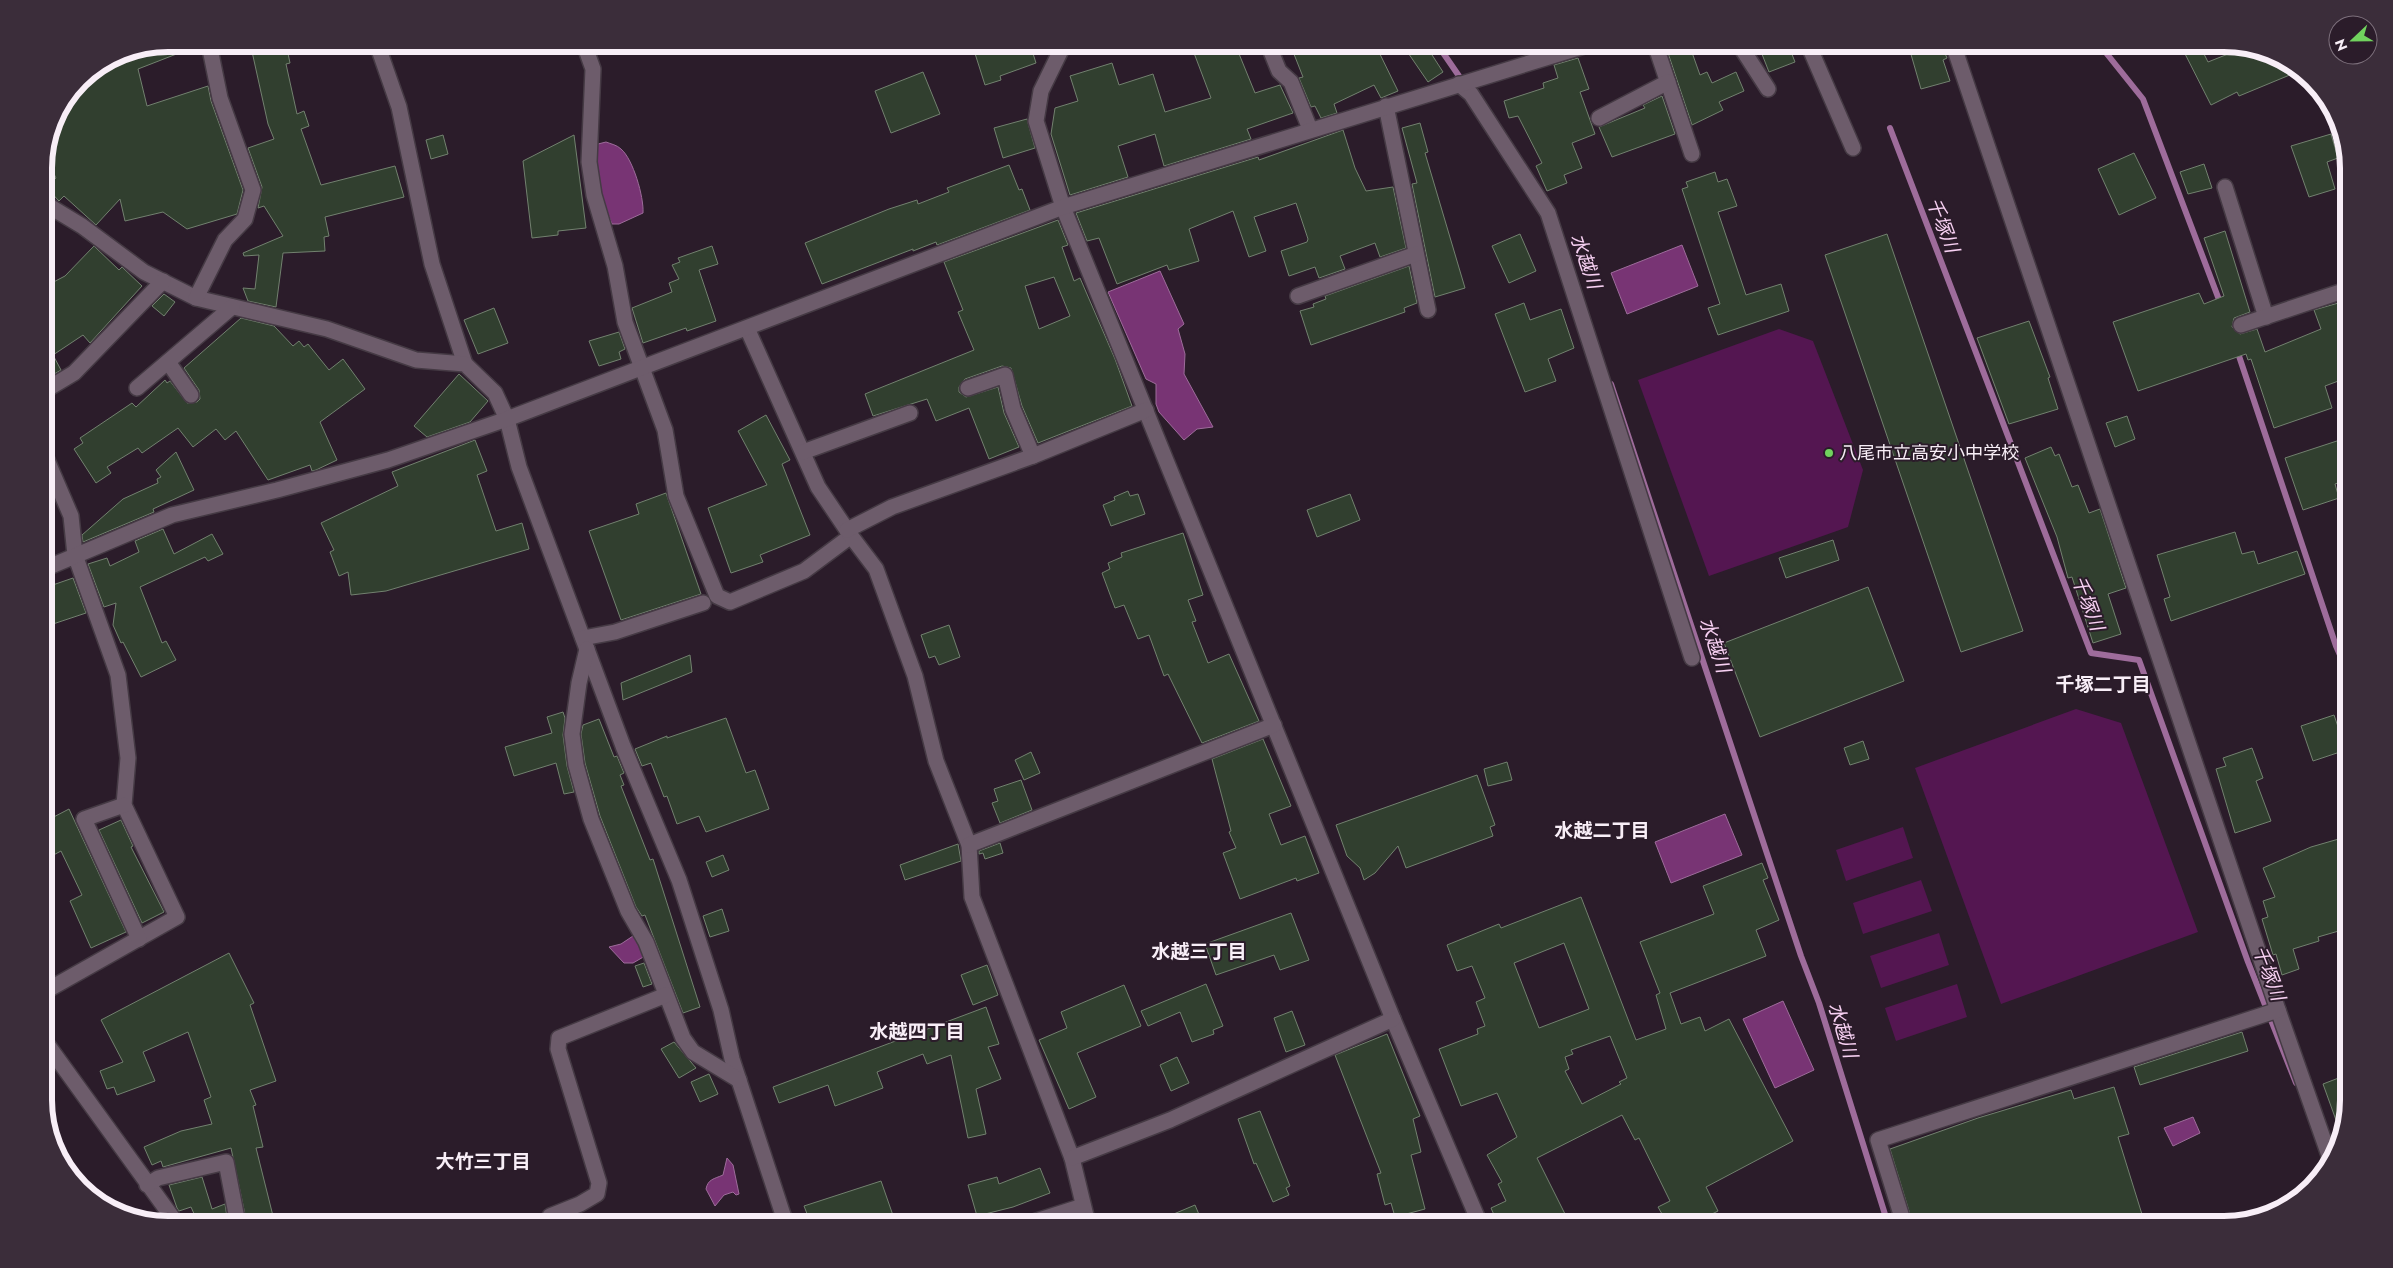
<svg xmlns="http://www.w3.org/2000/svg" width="2393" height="1268" viewBox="0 0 2393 1268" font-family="Jost,'Noto Sans JP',sans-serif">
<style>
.green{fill:#541651}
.water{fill:#783474;stroke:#9e6c9b}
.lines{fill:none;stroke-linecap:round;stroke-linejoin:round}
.stream{stroke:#9e6c9b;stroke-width:6}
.building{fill:#313f2f;stroke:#72816f;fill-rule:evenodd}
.minor-casing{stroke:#453a44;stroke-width:18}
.minor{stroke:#6d5c6b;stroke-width:15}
.poi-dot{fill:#71d25e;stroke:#2b1c2a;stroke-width:2}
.labels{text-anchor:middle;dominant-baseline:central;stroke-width:4;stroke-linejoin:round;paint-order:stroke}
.poi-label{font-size:18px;fill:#f8eef7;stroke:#2b1c2a;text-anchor:start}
.water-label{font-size:19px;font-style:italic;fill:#f8d1f3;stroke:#2b1c2a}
.neighbourhood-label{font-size:19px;font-weight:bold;fill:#f8eef7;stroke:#2b1c2a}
.rim{fill:none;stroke:#f8eef7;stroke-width:6}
</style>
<rect width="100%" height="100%" fill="#2b1c2a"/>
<g class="green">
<path d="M1779,329L1813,341L1863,470L1848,527L1709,576L1638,380Z"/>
<path d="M2076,709L2121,723L2198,932L2001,1004L1915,768Z"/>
<path d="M1903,827L1913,858L1846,881L1836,850Z"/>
<path d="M1921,880L1932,911L1863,934L1853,903Z"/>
<path d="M1939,933L1949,965L1881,988L1870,956Z"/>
<path d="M1957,984L1967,1017L1896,1041L1885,1008Z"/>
</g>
<g class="water">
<path d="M606,142C611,144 617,145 621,149C633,159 644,197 643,213L619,224H612L603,203L594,145Z"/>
<path d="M1682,245L1698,286L1627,314L1611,273Z"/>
<path d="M1160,271L1184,324L1178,329L1185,354L1184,374L1213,427L1197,429L1184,440L1159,412L1156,404V384L1146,379L1108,292Z"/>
<path d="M1725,814L1742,855L1671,883L1655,842Z"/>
<path d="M633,936L645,956L633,963H624L609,947L621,944Z"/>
<path d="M1783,1001L1814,1070L1775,1088L1743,1019Z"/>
<path d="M2193,1117L2200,1133L2173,1146L2164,1128Z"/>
<path d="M727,1158L733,1165L739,1194L736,1195L733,1192L724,1195L715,1206L706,1189C708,1179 714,1179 723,1175Z"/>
</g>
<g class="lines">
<g class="stream">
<path d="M1437,44L1459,76"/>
<path d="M2099,44L2143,99L2221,305"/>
<path d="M1890,128L2091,653L2139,660L2248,962L2296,1083"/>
<path d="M2237,350L2336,646L2349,675"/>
<path d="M1611,384L1801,956L1819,1003L1888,1224"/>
</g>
</g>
<g class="building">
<path d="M169,44H191L192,48L138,69L147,106L208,86L211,101L243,190L237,214L187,229L163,212L125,221L120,199L96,225L64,196L59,201L46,187L56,178L45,156L53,121L81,80L121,53Z"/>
<path d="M266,44H286L290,63L286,64L297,114L304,111L309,126L301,129L321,185L395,166L404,197L325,217L329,236L324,237L325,251L283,253L276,307L248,301L243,288L255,289L259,255L244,256L243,253L283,236L264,206L258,208L262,187L248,148L274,139L268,124L251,47Z"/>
<path d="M972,44H1030L1036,63L1000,76L1001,80L985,85Z"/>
<path d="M1199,44H1235L1255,93L1280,85L1293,113L1247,129L1251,139L1164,166L1155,134L1118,146L1128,177L1070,195L1051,134L1055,108L1078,101L1070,76L1112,63L1119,85L1153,74L1165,112L1211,98L1194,53L1201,50Z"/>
<path d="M1290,44H1375L1398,91L1381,98L1374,85L1334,104L1337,113L1321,118L1315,106L1311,107L1299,78L1303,77Z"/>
<path d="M1402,44H1425L1443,72L1428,82Z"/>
<path d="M1665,44H1689L1700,75L1707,72L1712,83L1736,72L1744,91L1719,102L1723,110L1692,125Z"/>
<path d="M1774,44H1788L1795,62L1769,72L1760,49Z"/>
<path d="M1908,44H1941L1947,58L1943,60L1950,81L1921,89Z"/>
<path d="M2180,44H2199L2208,62L2243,48L2280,57L2297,72L2239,96L2237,92L2211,105Z"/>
<path d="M1578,58L1589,89L1580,92L1595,134L1572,143L1582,168L1564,175L1567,183L1547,191L1536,166L1542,163L1518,116L1509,118L1504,101L1544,88L1543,83L1558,78L1554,65Z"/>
<path d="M923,72L940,114L891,133L875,91Z"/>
<path d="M1662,96L1675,134L1612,157L1599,127L1645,108L1643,105Z"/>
<path d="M1027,119L1035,148L1003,158L994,128Z"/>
<path d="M1420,123L1428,152L1425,153L1465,288L1435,297L1412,184L1417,183L1402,128Z"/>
<path d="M1343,130L1355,168L1366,191L1393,187L1406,248L1380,257L1375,243L1340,256L1345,269L1319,278L1315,267L1289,276L1281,251L1307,242L1308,239L1296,203L1254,217L1266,251L1249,257L1233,211L1189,229L1199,261L1169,270L1167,265L1117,284L1099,238L1087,241L1076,213L1258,157L1259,160Z"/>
<path d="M2331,134L2338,158L2327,162L2335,189L2309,197L2291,146Z"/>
<path d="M443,135L448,154L431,159L426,140Z"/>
<path d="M574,135L586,228L558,231V235L532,238L523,161Z"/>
<path d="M2134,153L2156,198L2119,215L2098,169Z"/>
<path d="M2204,164L2212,188L2188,194L2180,172Z"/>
<path d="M1009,165L1019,190L1022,189L1030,210L937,245L936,242L913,251V249L822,284L805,243L889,209L917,200L918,204L949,192L947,188Z"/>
<path d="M1715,172L1718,182L1727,179L1737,206L1718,212L1746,295L1781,284L1789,311L1718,335L1708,308L1720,304L1682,189L1688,187L1686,182Z"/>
<path d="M1058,220L1068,245L1062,247L1074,281L1080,278L1115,359L1132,406L1038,443L1022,406L1011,368L1002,366L965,379L959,387V392L966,397L998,387L1004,413L1019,447L989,459L969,408L936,421L927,399L873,416L865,394L974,350L958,312L963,310L944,262ZM1054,277L1070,316L1039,329L1025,286Z"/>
<path d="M2225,231L2250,312L2234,318L2232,327L2240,334L2257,329L2265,352L2321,329L2314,310L2349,300V377L2325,386L2332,408L2274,428L2251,359L2248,360L2246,354L2138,391L2113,322L2199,293L2204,304L2224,296L2204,238Z"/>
<path d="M1520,234L1536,271L1509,283L1492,246Z"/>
<path d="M1887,234L2023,631L1961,652L1825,255Z"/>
<path d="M94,246L119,270L122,267L142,286L90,343L83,335L53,355L61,370L44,380V287L65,276Z"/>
<path d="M712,246L718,264L699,270L716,321L687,331L686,328L643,343L632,308L672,292L669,283L679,279L672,265L680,262L678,258Z"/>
<path d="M1409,266L1417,303L1404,308L1405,312L1311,345L1300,311L1314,307L1313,304L1326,299L1325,296Z"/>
<path d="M164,294L175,302L164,316L152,306Z"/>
<path d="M1524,303L1530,320L1561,309L1574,348L1548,359L1556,381L1525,392L1495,314Z"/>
<path d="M494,308L508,343L478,354L464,320Z"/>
<path d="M241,318L274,326L293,346L299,341L304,347L308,344L329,370L343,359L365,389L320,422L337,460L316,470L312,471L310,465L268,480L236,431L225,440L216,429L193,447L178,428L142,453L138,448L107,467L111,473L96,483L74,449L83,443L80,438L132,403L136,407L165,380L167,383L170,381L187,403L197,402L200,399L199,390L184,368Z"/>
<path d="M2029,321L2050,377L2048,378L2058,409L2009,424L1977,338Z"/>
<path d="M619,332L625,349L619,352L621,359L599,366L589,341Z"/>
<path d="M459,374L488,401L470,422L427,437L414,426Z"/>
<path d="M766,415L790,460L782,464L810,535L760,555L763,562L731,573L708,508L767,485L738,431Z"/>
<path d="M2127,416L2135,439L2115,447L2106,423Z"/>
<path d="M2349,437V479L2335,484L2339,498L2303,510L2285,458Z"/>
<path d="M475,440L487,471L477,475L496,531L522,523L529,549L386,591L351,595L348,572L339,576L330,552L334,550L321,523L398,486L392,472Z"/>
<path d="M2051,447L2055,456L2059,454L2072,487L2078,485L2089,513L2100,509L2126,588L2108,594L2121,634L2093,643L2072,577L2068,578L2057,537L2025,458Z"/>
<path d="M176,452L194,490L153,509L154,512L83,542L82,535L123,499L158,483L157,479L161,477L156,470Z"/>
<path d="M1128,491L1130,496L1138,494L1145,514L1111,526L1103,505L1115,500L1114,497Z"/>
<path d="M666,493L701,594L621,620L589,531L639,514L636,504Z"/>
<path d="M1350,494L1360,520L1317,537L1307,510Z"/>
<path d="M163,529L174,554L212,534L223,554L208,561L205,557L140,587L162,643L166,641L176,660L141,677L123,642L121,643L113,625L116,603L104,607L88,564L107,558L110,566L139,552L135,541Z"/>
<path d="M2235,532L2242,554L2254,551L2258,564L2297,551L2305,574L2171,621L2164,599L2170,597L2157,555Z"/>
<path d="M1183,533L1203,595L1188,600L1196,621L1192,622L1208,663L1229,654L1259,721L1202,743L1168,674L1164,676L1149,635L1138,639L1124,605L1115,608L1102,573L1110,569L1108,563L1122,557L1121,553Z"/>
<path d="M1833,540L1839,560L1786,578L1779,558Z"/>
<path d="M73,578L86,613L53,624L44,596V588Z"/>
<path d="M1868,587L1904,681L1760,737L1724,643Z"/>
<path d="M949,625L960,657L939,665L935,656L929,658L921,635Z"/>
<path d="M690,655L692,672L623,700L621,683Z"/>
<path d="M563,712L565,718L563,735L567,766L574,792L564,794L556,763L514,776L505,747L552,733L547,717Z"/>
<path d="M2334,715L2346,750L2313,761L2301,726Z"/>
<path d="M726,718L746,773L755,770L769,809L706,832L699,816L677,824L667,796L664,797L651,763L642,766L635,749L667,736V738Z"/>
<path d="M599,719L614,757L617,756L624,773L620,775L624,785L621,786L650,860L653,859L700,1007L683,1013L645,915L642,916L636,907L600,816L585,763L581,734L583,725Z"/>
<path d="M1263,739L1291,806L1269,814L1281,845L1305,836L1319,873L1297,881L1296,878L1240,899L1223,853L1236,848L1229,832L1231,831L1212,759Z"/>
<path d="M1863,741L1869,759L1850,765L1844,748Z"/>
<path d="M2252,748L2263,778L2256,781L2271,821L2235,833L2216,769L2226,766L2223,758Z"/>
<path d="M1031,752L1040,773L1024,780L1015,760Z"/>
<path d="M1507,762L1512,780L1488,786L1484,769Z"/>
<path d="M1477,775L1495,825L1490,827L1493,836L1406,868L1398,846L1375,873L1364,880L1360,868L1347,856L1336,825Z"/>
<path d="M1021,780L1032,810L1000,823L992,803L998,801L994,789Z"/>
<path d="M69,809L126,932L91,948L70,901L82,895L61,851L44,860V822Z"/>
<path d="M121,820L133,846L131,847L164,912L142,923L99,830Z"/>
<path d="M2349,836V928L2318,937L2319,941L2293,949L2299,969L2282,975L2276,954L2273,955L2262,919L2268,917L2263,901L2275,897L2263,868L2311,847Z"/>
<path d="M1000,843L1003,853L985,859L983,853L979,854V851Z"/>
<path d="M958,844L961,861L905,880L900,865Z"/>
<path d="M723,855L729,870L712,877L706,862Z"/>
<path d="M1762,863L1768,878L1763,880L1779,920L1756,930L1766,956L1670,993L1681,1024L1700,1017L1705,1031L1729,1019L1793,1141L1706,1187L1718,1211L1692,1224H1684L1680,1214L1666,1221L1658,1207L1670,1201L1639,1138L1635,1140L1622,1115L1537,1158L1570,1224H1498L1491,1208L1506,1201L1498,1184L1502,1182L1487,1155L1517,1137L1497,1093L1461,1106L1439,1049L1478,1034L1477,1029L1485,1026L1476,1002L1485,998L1472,966L1457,971L1447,945L1499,924L1501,928L1581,897L1636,1040L1666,1029L1656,995L1660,993L1640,942L1714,914L1703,886ZM1564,943L1589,1009L1539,1028L1514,963ZM1610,1036L1627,1078L1619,1082L1621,1084L1582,1104L1565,1071L1569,1069L1565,1057L1573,1054L1571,1050Z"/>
<path d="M722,909L729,931L710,937L703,916Z"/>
<path d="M1291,913L1309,960L1280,970L1274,955L1216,975L1205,944Z"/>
<path d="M229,953L254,1003L250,1005L276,1081L250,1090L256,1105L253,1106L263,1147L256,1148L275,1224H247L231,1148L163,1167L161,1161L152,1165L144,1147L181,1131L212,1124L204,1100L211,1097L188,1032L143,1052L155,1081L117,1095L114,1087L107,1089L100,1071L123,1062L101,1020Z"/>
<path d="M644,963L652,984L643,987L635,966Z"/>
<path d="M987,965L998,995L973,1005L961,975Z"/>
<path d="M1206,984L1223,1026L1213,1030L1214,1034L1192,1042L1180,1012L1148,1026L1141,1011Z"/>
<path d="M1124,985L1141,1026L1077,1053L1096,1097L1069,1109L1039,1040L1067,1028L1061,1012Z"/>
<path d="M986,1007L999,1044L988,1047L1001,1079L976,1089L986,1134L968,1138L951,1055L927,1064L923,1054L877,1072L883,1088L835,1106L828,1085L779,1103L773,1087Z"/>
<path d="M1292,1011L1305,1045L1286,1052L1274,1018Z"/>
<path d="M2242,1032L2248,1051L2140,1085L2134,1067Z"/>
<path d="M1387,1034L1420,1116L1413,1119L1421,1152L1411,1155L1425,1209L1395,1217L1391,1203L1385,1205L1377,1174L1381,1173L1335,1055Z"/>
<path d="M674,1042L696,1068L679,1078L661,1049Z"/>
<path d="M1177,1057L1189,1083L1171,1091L1160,1065Z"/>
<path d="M709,1074L718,1094L700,1102L691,1082Z"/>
<path d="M2349,1074V1099L2341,1134L2323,1084Z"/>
<path d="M2114,1087L2129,1134L2118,1137L2145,1224H1913L1890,1149L1978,1118L2071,1090L2074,1099Z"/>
<path d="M1260,1111L1290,1186L1286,1188L1289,1195L1273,1202L1256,1163L1254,1164L1238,1119Z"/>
<path d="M1040,1168L1050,1193L1013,1207L977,1216L968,1185L997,1177L999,1184Z"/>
<path d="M202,1177L212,1209L225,1204L228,1224H186L185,1220L195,1216L191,1207L179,1211L177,1208L169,1185Z"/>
<path d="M881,1181L896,1224H811L804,1206Z"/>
<path d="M1195,1205L1203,1224H1150Z"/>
</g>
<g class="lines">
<defs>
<g id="minor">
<path d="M377,44L399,107L432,264L465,364"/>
<path d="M584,44L593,69L589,162L594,195L615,266L625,322L665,430L676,496L717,596L730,602L804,571L851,536"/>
<path d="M1064,44L1041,91L1036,121L1063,207L1393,1019L1480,1224"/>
<path d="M1268,44L1279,71L1291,82L1310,129"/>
<path d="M1655,44L1692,154"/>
<path d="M1739,44L1768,89"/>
<path d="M1808,44L1853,148"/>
<path d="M1953,44L2278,1010L2331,1161"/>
<path d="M1459,84L1471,94L1548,213L1692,658"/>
<path d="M1386,106L1428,310"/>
<path d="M1599,118L1668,82"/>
<path d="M2225,187L2266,317"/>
<path d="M44,203L82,226L144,272L196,298L327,329L416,360L465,364L495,393L507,419L519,467L623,746L679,880L721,1010L732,1059L786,1224"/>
<path d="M1298,296L1416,254"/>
<path d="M196,298L225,240L245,219L253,190L220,98L209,44"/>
<path d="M2241,325L2349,289"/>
<path d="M747,328L818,487L851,536L876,569L915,676L936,761L969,845L972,897L1072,1158L1088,1224"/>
<path d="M168,362L191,395"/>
<path d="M137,388L232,307"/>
<path d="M968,388L1005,375L1013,409L1033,456"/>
<path d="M44,391L74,373L163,281"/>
<path d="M803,452L910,413"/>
<path d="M44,453L71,516L75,555L118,675L128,758L124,805L177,917L44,992"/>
<path d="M847,530L892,507L1033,456L1146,410"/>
<path d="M44,569L172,515L277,490L388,460L507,419L1063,207L1591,44"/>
<path d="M583,638L615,632L703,603"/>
<path d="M587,649L579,683L572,734L576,765L591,819L628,911L646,942L683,1038L693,1052L739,1080"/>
<path d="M124,805L84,819L139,939"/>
<path d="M969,845L1274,725"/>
<path d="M44,1040L177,1224"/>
<path d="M1072,1158L1170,1120L1393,1019"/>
<path d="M147,1185L158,1178L226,1162L238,1224"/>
<path d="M550,1216L580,1204L597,1194L599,1183L558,1049L559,1038L666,995"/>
<path d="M1027,1224L1083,1206"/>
<path d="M1904,1224L1878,1140L2278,1010"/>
</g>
</defs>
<use href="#minor" class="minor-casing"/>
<use href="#minor" class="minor"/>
</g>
<circle class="poi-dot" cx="1829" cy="453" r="5"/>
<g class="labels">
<g class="poi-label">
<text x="1839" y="453">八尾市立高安小中学校</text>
</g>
<g class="water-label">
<text transform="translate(1943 225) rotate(69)">千塚川</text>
<text transform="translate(1586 261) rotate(71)">水越川</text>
<text transform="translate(2088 603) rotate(69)">千塚川</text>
<text transform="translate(1715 645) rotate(71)">水越川</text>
<text transform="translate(2269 973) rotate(69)">千塚川</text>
<text transform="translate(1843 1030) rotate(73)">水越川</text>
</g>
<g class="neighbourhood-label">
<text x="2103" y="684">千塚二丁目</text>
<text x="1602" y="830">水越二丁目</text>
<text x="1199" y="951">水越三丁目</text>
<text x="917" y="1031">水越四丁目</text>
<text x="483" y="1161">大竹三丁目</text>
</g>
</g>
<path d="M0 0H2393V1268H0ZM168 52H2224A116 116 0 0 1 2340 168V1100A116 116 0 0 1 2224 1216H168A116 116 0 0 1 52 1100V168A116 116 0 0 1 168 52Z" fill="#3b2d3a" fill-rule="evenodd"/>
<path class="rim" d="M168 52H2224A116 116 0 0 1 2340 168V1100A116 116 0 0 1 2224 1216H168A116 116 0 0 1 52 1100V168A116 116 0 0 1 168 52Z"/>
<g transform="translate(2353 40) rotate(248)"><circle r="24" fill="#2b1c2a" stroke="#7d707c"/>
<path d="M0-4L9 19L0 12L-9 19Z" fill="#71d25e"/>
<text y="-8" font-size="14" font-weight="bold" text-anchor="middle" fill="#f8eef7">N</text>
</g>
</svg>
